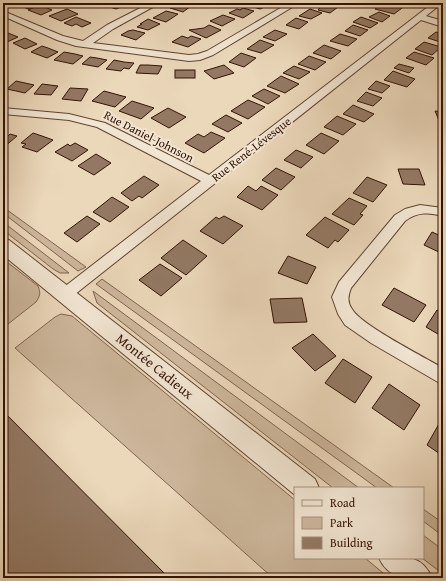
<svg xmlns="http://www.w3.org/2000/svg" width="446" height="581" viewBox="0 0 446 581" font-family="'Gentium Book Plus',serif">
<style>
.green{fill:#ccb69b;stroke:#806450}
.building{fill:#937963;stroke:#331305}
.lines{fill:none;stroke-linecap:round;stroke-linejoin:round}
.minor-casing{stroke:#614432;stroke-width:2}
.tertiary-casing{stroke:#614432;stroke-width:2}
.minor{fill:#f2e5d2;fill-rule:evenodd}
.tertiary{fill:#f2e5d2;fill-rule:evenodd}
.labels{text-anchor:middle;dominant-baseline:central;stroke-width:4;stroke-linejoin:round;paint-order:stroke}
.far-street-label{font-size:12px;fill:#331305;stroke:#f2e5d2}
.street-label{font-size:14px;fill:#331305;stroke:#f2e5d2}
</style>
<rect width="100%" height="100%" fill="#ebd7ba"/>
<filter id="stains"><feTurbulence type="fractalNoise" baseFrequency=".005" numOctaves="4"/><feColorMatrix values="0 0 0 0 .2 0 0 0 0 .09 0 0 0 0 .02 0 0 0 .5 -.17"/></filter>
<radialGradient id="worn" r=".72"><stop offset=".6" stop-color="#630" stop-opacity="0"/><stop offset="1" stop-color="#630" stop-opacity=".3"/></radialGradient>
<g class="green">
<path d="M3,207L86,267L78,271L3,213Z"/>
<path d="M3,222L69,273H60L53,269L3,230Z"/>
<path d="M3,259L38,286C41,293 40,296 36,302L3,328Z"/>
<path d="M102,279L394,488H377L96,284Z"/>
<path d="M93,291L359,488H333L97,303Z"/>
<path d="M61,314L72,316L295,500V558H365L389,578H273L15,348L55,317Z"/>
<path d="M423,509L443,523V536L423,521Z"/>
<path d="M423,535L443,550V574L422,558Z"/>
</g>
<g class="building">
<path d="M15,3H35L39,4L28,9Z"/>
<path d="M108,3H121L126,5L116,9L104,5Z"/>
<path d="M182,3L191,6L183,12L170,8Z"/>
<path d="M250,3H273L260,9L247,5Z"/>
<path d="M319,3H337L342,4L330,13L318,10L323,4Z"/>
<path d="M383,3H386L402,8L394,14L375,9Z"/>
<path d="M40,5L52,10L41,15L28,10Z"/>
<path d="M243,8L254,11L243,18L229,13L237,9L240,10Z"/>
<path d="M67,9L78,14L61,21L49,16Z"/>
<path d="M310,9L322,13L311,19L299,16Z"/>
<path d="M166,11L178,14L166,22L153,18Z"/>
<path d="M379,12L390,16L382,22L369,17Z"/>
<path d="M223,15L235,19L222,26L210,21Z"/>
<path d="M76,17L91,23L82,27L76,24L72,26L64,23Z"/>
<path d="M361,17L378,23L370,28L353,22Z"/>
<path d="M296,18L308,22L299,29L286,25Z"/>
<path d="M148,19L160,24L148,30L137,27L142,24H140Z"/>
<path d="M209,25L221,30L206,38L189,30L204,28Z"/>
<path d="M353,25L368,30L360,36L345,31Z"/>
<path d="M133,30L145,33L136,40L121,35L128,31Z"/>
<path d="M275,30L287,34L275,41L263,37Z"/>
<path d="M436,32L443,34V43L428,38Z"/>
<path d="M8,33L18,37L5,43L3,42V35Z"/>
<path d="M340,34L357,39L348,46L330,41Z"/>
<path d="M182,36L188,38L191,36L201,39L188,47L172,42Z"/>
<path d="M25,38L37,44L25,49L13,43Z"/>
<path d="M260,40L274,45L261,53L247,49Z"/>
<path d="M424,42L441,47L432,55L415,49Z"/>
<path d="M324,45L341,51L331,59L313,53Z"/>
<path d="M42,46L48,48L58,52L47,58L31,52Z"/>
<path d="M64,52L75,54L83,56L73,64L54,60Z"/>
<path d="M414,52L434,58L426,65L406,58Z"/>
<path d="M241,53L256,58L244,67L229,62Z"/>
<path d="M309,56L326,62L315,70L298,64Z"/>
<path d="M90,57L97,58L107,60L98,67L82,64Z"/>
<path d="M114,60L124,62L134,63L129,69L124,68L121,71L106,69Z"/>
<path d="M399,64L414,68L409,73L394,68Z"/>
<path d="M140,65H148L162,66L158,74L136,73Z"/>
<path d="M224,65L234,73L214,79L204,71Z"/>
<path d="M294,66L310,72L299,79L283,73Z"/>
<rect x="175" y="70" width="20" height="8"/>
<path d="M393,71L415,79L407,87L384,80Z"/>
<path d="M281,76L299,84L285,93L267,86Z"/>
<path d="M16,81L34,85L25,93L7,89Z"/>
<path d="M376,81L390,86L382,93L368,89Z"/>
<path d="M42,84L58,86L51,95L34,94Z"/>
<path d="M70,88L88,89L81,101L62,99Z"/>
<path d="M264,89L280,96L268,104L252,96Z"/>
<path d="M104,91L126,97L115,107L92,101Z"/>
<path d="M366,92L382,98L373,106L357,101Z"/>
<path d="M248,100L265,107L248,119L231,111Z"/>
<path d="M132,101L154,108L141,119L119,111Z"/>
<path d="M353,105L374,114L364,122L343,114Z"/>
<path d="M168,108L186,117L169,128L151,118Z"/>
<path d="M435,111L443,112V125H441Z"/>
<path d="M226,115L242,123L228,132L212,124Z"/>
<path d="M337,116L356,124L343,135L324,127Z"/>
<path d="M211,132L225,138L204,153L185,143L198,134L204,137Z"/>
<path d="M33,133L42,136L53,140L37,152L22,147L26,144L21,143Z"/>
<path d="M321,133L339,141L324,154L306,145Z"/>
<path d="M10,134L17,136L3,148V137L6,138Z"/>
<path d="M75,143L88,150L72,161L55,152L68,144L70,146Z"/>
<path d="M296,150L313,157L301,168L284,160Z"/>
<path d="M96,154L111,163L94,175L78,166Z"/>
<path d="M276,168L295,177L281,190L262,180Z"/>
<path d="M398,169H419L425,185L403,184Z"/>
<path d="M144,176L159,185L142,198L139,196L132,201L121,193Z"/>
<path d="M367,177L387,185L373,202L353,193Z"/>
<path d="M248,186L256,191L261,186L278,195L262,210L237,197Z"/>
<path d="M112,197L129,207L110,222L93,212Z"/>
<path d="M349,198L367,206L360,214L363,215L354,225L332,214Z"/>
<path d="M87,216L100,224L77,242L64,233Z"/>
<path d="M224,216L243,226L223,244L200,231L216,217L219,219Z"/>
<path d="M325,217L349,230L338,242L335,240L328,248L306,235Z"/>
<path d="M432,232L443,237V254L424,245Z"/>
<path d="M183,240L207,256L186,275L161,258Z"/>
<path d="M288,256L316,267L307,284L278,273Z"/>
<path d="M160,264L182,278L161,296L139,280Z"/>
<path d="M394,288L426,305L414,322L382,305Z"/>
<path d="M302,298L307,322L274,323L270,299Z"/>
<path d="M437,310L443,313V337L426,327Z"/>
<path d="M313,334L336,356L315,371L292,348Z"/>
<path d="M343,359L372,377L355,403L325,383Z"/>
<path d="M389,384L420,405L404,430L372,408Z"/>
<path d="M3,411L169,578H3Z"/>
<path d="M440,422L443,424V456L427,445Z"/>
</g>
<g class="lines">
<defs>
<g id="minor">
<path d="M150,3H160L113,29L93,43L189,55L198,54L207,51L289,3H299L213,55L200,60L189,61L76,46L57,40L3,16V11L63,36L83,41L107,25Z"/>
<path d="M433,3H442L426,16L443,21V27L421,20L69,299L64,301L59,299L56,295L59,291L201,181L97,127L69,120L3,114V108L69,114L105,123L209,175Z"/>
<path d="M420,205L443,208V216C428,212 417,212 405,221L351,288C348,296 347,302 352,309C361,325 424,357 443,368V385L371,343L345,325L338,314L332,297L339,282L395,215L405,209Z"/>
</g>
<g id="tertiary">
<path d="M3,239L9,240L315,479L319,488H295V495L3,255Z"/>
<path d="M379,558C403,558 421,552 432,578C408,578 390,581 379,558Z"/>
</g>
</defs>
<use href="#minor" class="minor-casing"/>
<use href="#tertiary" class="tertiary-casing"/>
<use href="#minor" class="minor"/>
<use href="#tertiary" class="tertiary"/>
</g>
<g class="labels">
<g class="far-street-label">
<text transform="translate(149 136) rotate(27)">Rue Daniel-Johnson</text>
<text transform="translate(251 149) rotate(-38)">Rue René-Lévesque</text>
</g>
<g class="street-label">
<text transform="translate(155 366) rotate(39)">Montée Cadieux</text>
</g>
</g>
<rect width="446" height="581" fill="none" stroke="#ebd7ba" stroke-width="16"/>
<rect x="4" y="4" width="438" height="573" fill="none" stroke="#331305" stroke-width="2"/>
<rect x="8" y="8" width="430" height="565" fill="none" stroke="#331305"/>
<rect x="294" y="487" width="130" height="72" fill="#f2e5d2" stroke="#a69180"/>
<rect x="302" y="500" width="20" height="6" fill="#f2e5d2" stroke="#a69180"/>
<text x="330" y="507" font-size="12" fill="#331305">Road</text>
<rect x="302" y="517" width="20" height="12" fill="#ccb69b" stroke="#a69180"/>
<text x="330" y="527" font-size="12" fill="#331305">Park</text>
<rect x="302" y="537" width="20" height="12" fill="#937963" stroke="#a69180"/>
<text x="330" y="547" font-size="12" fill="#331305">Building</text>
<rect width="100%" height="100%" filter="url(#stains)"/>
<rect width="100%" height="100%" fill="url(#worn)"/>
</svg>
